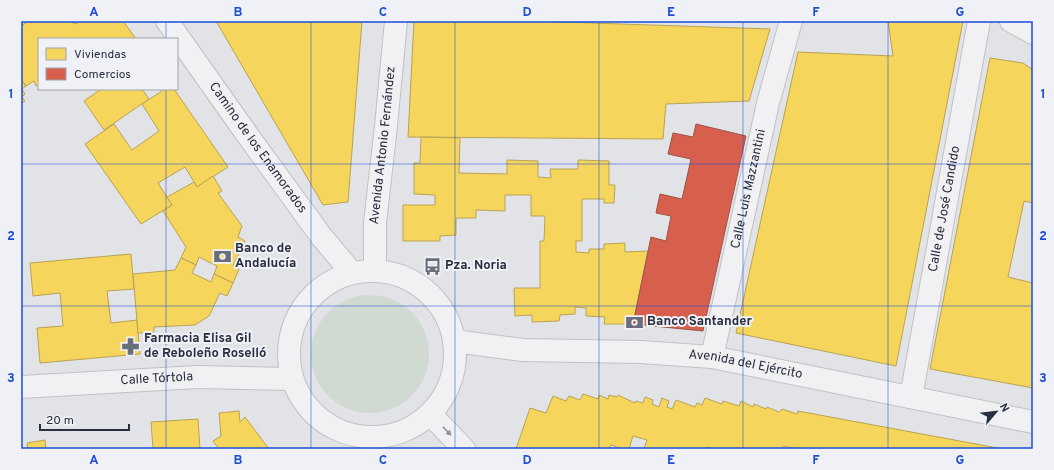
<svg xmlns="http://www.w3.org/2000/svg" width="1054" height="470" viewBox="0 0 1054 470" font-family="Overpass,sans-serif">
<style>
.green{fill:#d1dad2}
.homes{fill:#f6d55c;stroke:#b8a354}
.shops{fill:#d6604d;stroke:#a25149}
.lines{fill:none;stroke-linecap:round;stroke-linejoin:round}
.minor-casing{stroke:#c0c1c5;stroke-width:24}
.tertiary-casing{stroke:#c0c1c5;stroke-width:24}
.minor{stroke:#f1f1f3;stroke-width:22}
.tertiary{stroke:#f1f1f3;stroke-width:22}
.oneway{fill:#8d909a}
.grid{fill:none;stroke:#1d4ed8;stroke-width:1;stroke-opacity:0.55}
.labels{text-anchor:middle;dominant-baseline:central;stroke-width:4;stroke-linejoin:round;paint-order:stroke}
.street-label{font-size:13px;fill:#292e40;stroke:#eff1f6}
.poi-label{font-size:13px;font-weight:bold;fill:#292e40;stroke:#eff1f6;text-anchor:start}
.neatline{fill:none;stroke:#1d4ed8;stroke-width:1.5}
.grid-label{font-size:13px;text-anchor:middle;font-weight:bold;fill:#1d4ed8}
</style>
<rect width="100%" height="100%" fill="#e2e3e7"/>
<circle class="green" cx="370" cy="354" r="59"/>
<g class="homes">
<path d="M26,21H68L77,24V21H123L136,39H39V84L36,86L34,81L26,86L21,79V26L27,22Z"/>
<path d="M216,21H362L348,202L323,205Z"/>
<path d="M414,21H532L770,29L749,101L666,104L663,139L408,137Z"/>
<path d="M888,21H963L896,366L736,333L798,52L893,56Z"/>
<path d="M990,58L1023,63L1033,70V203L1024,201L1008,277L1033,283V388L930,369Z"/>
<path d="M21,79L26,86L22,89L25,94L22,97L25,101L21,104Z"/>
<path d="M101,89H142L149,99L104,130L84,101Z"/>
<path d="M165,89H174L228,167L197,187L185,167L158,183L172,205L141,224L85,144L114,124L132,150L159,131L142,104Z"/>
<path d="M421,137L460,138L459,173L507,174V160L538,161V177L551,178L550,169H578V160L609,161V185H615L614,203H604V199H582V241H576V252L589,253V249H604V244L625,243V252L648,251L633,324H604L605,317L586,316V308L575,307V314L560,315L559,321L532,322V315L515,316L514,288H540V241H544L545,216H531V195H505V211L476,210V218H456V235L440,236V241H403V205H435V195L414,194V163H420Z"/>
<path d="M213,176L222,191L218,193L242,226L238,237L245,241L233,266L239,269L233,283L214,274L217,266L199,257L196,265L181,258L186,247L163,211L172,205L167,197L194,182L197,187Z"/>
<path d="M131,254L134,289L107,291L111,323L137,320L140,354L40,363L37,328L63,326L60,293L33,296L30,263Z"/>
<path d="M181,258L196,265L192,273L211,282L214,274L233,283L227,296L220,293L209,316L195,325L154,327V332L138,333L133,274L175,270Z"/>
<path d="M583,394L598,399L599,395L608,399L609,395L617,397L618,395L635,403L636,401L643,403L645,397L653,400L652,404L659,407L662,398L669,401L667,407L672,409L676,400L695,407L697,403L702,405L705,398L722,404L723,401L739,406L741,401L753,407L754,404L766,409L767,407L779,412L782,409L797,414L798,411L1003,449H798L783,446L782,449H713L707,447V449H644L647,440L633,436L629,449H623L611,445L609,449H516L530,408L546,413L553,396L566,401L569,396L580,400Z"/>
<path d="M239,411L240,422L245,417L269,449H219L213,441L221,436L219,413Z"/>
<path d="M198,419L200,449H153L151,422Z"/>
<path d="M45,440L46,449H28L27,443Z"/>
</g>
<path class="shops" d="M696,124L746,136L703,331L633,324L651,237L666,241L671,216L656,213L660,194L682,199L691,159L668,154L673,133L693,137Z"/>
<g class="lines">
<defs>
<g id="minor">
<path d="M1011,21L1033,33"/>
<path id="s1" d="M712,357L768,103L791,21"/>
<path id="s2" d="M911,397L979,21"/>
<path d="M430,414L464,449"/>
</g>
<g id="tertiary">
<path id="s3" d="M167,21L246,133L321,236L352,273"/>
<path id="s4" d="M375,271V223L386,126L396,21"/>
<circle cx="372" cy="354" r="83"/>
<path id="s5" d="M454,341L523,350L641,352L712,357L1033,422"/>
<path id="s6" d="M21,387L197,377L292,379"/>
</g>
</defs>
<use href="#minor" class="minor-casing"/>
<use href="#tertiary" class="tertiary-casing"/>
<use href="#minor" class="minor"/>
<use href="#tertiary" class="tertiary"/>
</g>
<defs><path id="oneway-solid" d="M-6-.8H1V-3.2L6.5 0L1 3.2V.8H-6Z"/></defs>
<use class="oneway" href="#oneway-solid" transform="translate(447 431) rotate(46)"/>
<path class="grid" d="M166,21V39M311,21V449M455,21V449M599,21V449M743,21V449M888,21V449M166,89V449M21,164H1033M21,306H1033"/>
<defs>
<symbol id="bank-bare" viewBox="-9 -9 18 18"><path d="M-6-4H6V4H-6ZM0-2.3a2.3 2.3 0 1 0 0 4.6a2.3 2.3 0 1 0 0-4.6Z" fill="#6a6d7a" stroke="#eff1f6" stroke-width="2.5" paint-order="stroke"/></symbol>
<symbol id="bus-bare" viewBox="-9 -9 18 18"><path d="M-5-6H5V4H4V6H2V4H-2V6H-4V4H-5ZM-3.5-4V0h7V-4ZM-3.5 1.2v1.5H-2V1.2ZM2 1.2v1.5H3.5V1.2Z" fill="#6a6d7a" stroke="#eff1f6" stroke-width="2.5" paint-order="stroke"/></symbol>
<symbol id="pharmacy-bare" viewBox="-9 -9 18 18"><path d="M-2-6h4v4h4v4h-4v4h-4v-4h-4v-4h4Z" fill="#6a6d7a" stroke="#eff1f6" stroke-width="2.5" paint-order="stroke"/></symbol>
</defs>
<g fill-rule="evenodd">
<use href="#bank-bare" x="210" y="244" width="25" height="25"/>
<use href="#bus-bare" x="420" y="254" width="25" height="25"/>
<use href="#bank-bare" x="622" y="310" width="25" height="25"/>
<use href="#pharmacy-bare" x="118" y="334" width="25" height="25"/>
</g>
<g class="labels">
<g class="street-label">
<text stroke="none"><textPath href="#s4" startOffset="126">Avenida Antonio Fernández</textPath></text>
<text stroke="none"><textPath href="#s3" startOffset="156">Camino de los Enamorados</textPath></text>
<text stroke="none"><textPath href="#s1" startOffset="172">Calle Luis Mazzantini</textPath></text>
<text stroke="none"><textPath href="#s2" startOffset="191">Calle de José Candido</textPath></text>
<text stroke="none"><textPath href="#s5" startOffset="293">Avenida del Ejército</textPath></text>
<text stroke="none"><textPath href="#s6" startOffset="136">Calle Tórtola</textPath></text>
</g>
<g class="poi-label">
<text x="235" y="249">Banco de<tspan x="235" dy="15">Andalucía</tspan></text>
<text x="445" y="266">Pza. Noria</text>
<text x="647" y="322">Banco Santander</text>
<text x="144" y="339">Farmacia Elisa Gil<tspan x="144" dy="15">de Reboleño Roselló</tspan></text>
</g>
</g>
<rect width="1054" height="470" fill="none" stroke="#eff1f6" stroke-width="44"/>
<rect x="38" y="38" width="140" height="52" fill="#eff1f6" stroke="#a0a3ad"/>
<rect x="46" y="48" width="20" height="12" fill="#f6d55c" stroke="#a0a3ad"/>
<text x="74" y="58" font-size="12" fill="#292e40">Viviendas</text>
<rect x="46" y="68" width="20" height="12" fill="#d6604d" stroke="#a0a3ad"/>
<text x="74" y="78" font-size="12" fill="#292e40">Comercios</text>
<g transform="translate(996 412) rotate(62)" stroke="#eff1f6" stroke-width="3" paint-order="stroke">
<path d="M0-3L7 15L0 10L-7 15Z" fill="#292e40"/>
<text y="-6" font-size="11" font-weight="bold" text-anchor="middle" fill="#292e40">N</text>
</g>
<path d="M40 424v6h89v-6" fill="none" stroke="#292e40" stroke-width="2"/>
<text x="46" y="424" font-size="12" fill="#292e40" stroke="#eff1f6" stroke-width="3" paint-order="stroke">20 m</text>
<rect x="22" y="22" width="1010" height="426" class="neatline"/>
<g class="grid-label">
<text x="94" y="16">A</text>
<text x="238" y="16">B</text>
<text x="383" y="16">C</text>
<text x="527" y="16">D</text>
<text x="671" y="16">E</text>
<text x="816" y="16">F</text>
<text x="960" y="16">G</text>
<text x="11" y="98">1</text>
<text x="1043" y="98">1</text>
<text x="11" y="240">2</text>
<text x="1043" y="240">2</text>
<text x="11" y="382">3</text>
<text x="1043" y="382">3</text>
<text x="94" y="464">A</text>
<text x="238" y="464">B</text>
<text x="383" y="464">C</text>
<text x="527" y="464">D</text>
<text x="671" y="464">E</text>
<text x="816" y="464">F</text>
<text x="960" y="464">G</text>
</g>
</svg>
